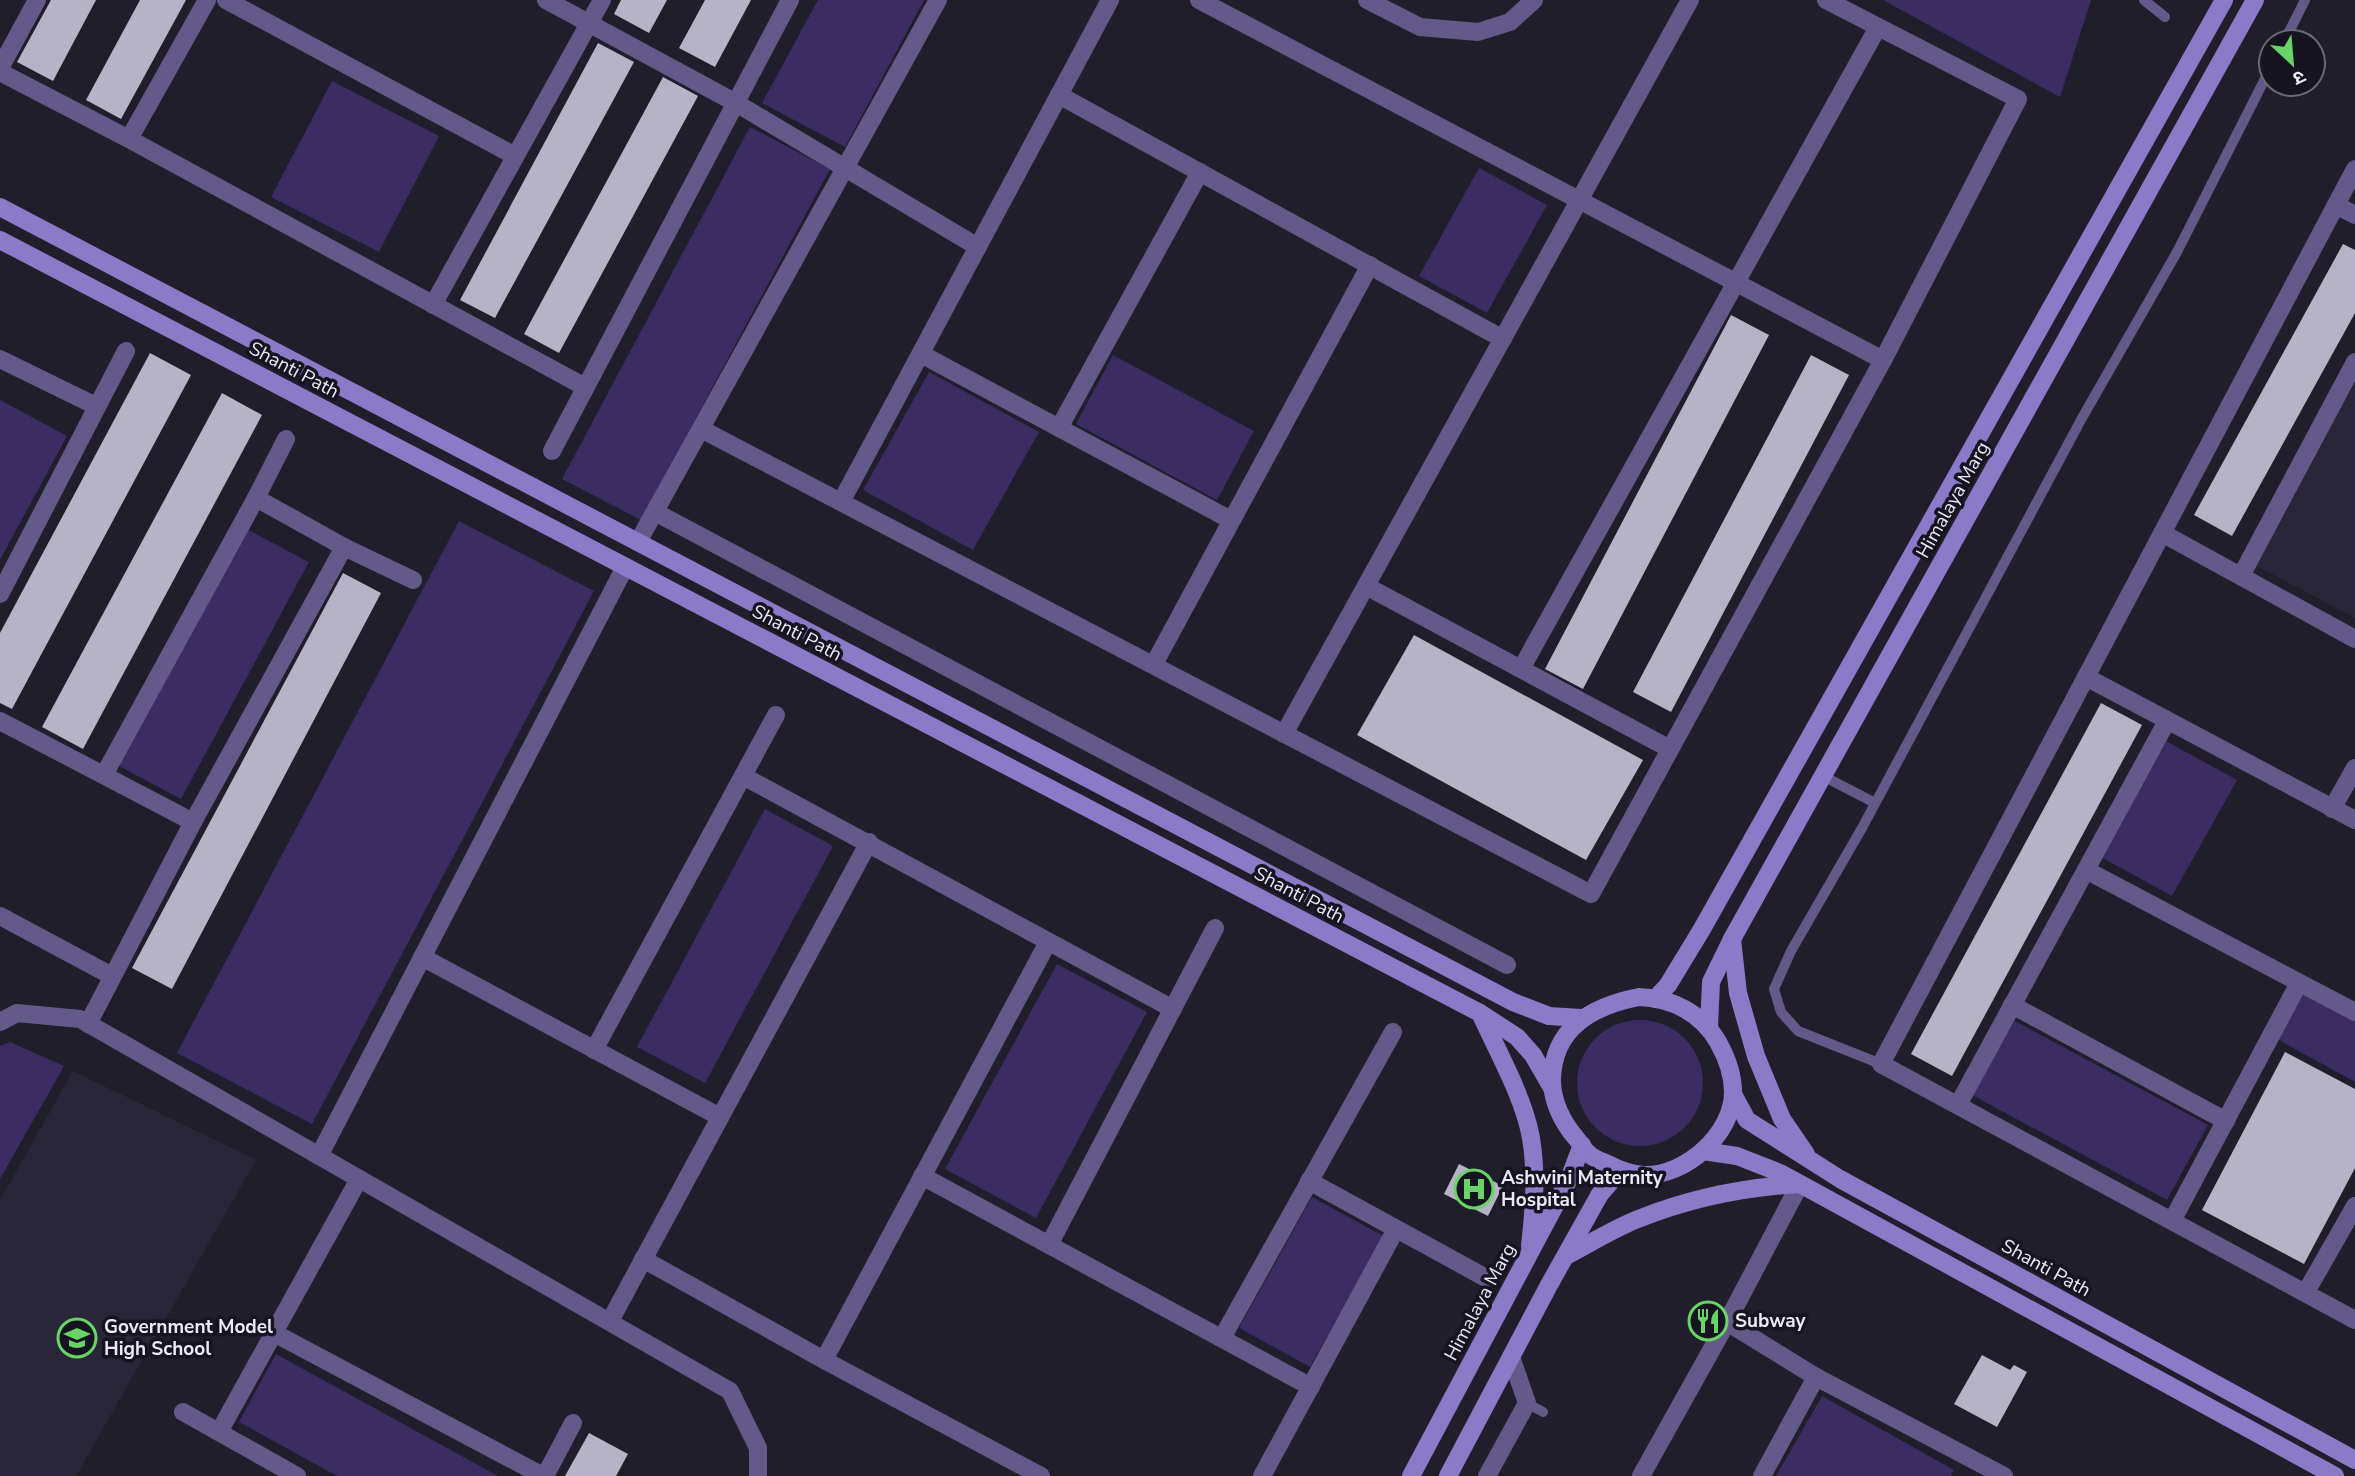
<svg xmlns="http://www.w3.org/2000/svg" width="2355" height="1476" viewBox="0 0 2355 1476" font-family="'Nunito Sans','Noto Sans Devanagari',sans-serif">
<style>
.built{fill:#2a2639}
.green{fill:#3b2c64}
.building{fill:#b5b3c5}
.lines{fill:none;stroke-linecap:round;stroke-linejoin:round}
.service{stroke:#645a8a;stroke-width:10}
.minor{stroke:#645a8a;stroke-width:18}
.tertiary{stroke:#645a8a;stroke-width:18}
.secondary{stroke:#8b7ac7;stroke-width:18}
.labels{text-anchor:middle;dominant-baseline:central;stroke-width:7;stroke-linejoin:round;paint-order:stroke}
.street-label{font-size:19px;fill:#ebe9f3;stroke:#171421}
.poi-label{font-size:19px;font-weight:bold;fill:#ebe9f3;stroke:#171421;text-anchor:start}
</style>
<rect width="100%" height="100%" fill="#201e2b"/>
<g class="built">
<path d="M2355,382V618L2257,566Z"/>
<path d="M73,1071L256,1160L76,1476H0V1200Z"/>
</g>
<g class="green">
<path d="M818,0H924L845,147L762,103Z"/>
<path d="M1883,0H2091L2060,97Z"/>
<path d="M332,81L439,136L379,252L271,197Z"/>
<path d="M750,127L830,169L641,520L562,479Z"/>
<path d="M1479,168L1547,205L1487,313L1419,276Z"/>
<path d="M1113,355L1254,431L1217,500L1076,424Z"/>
<path d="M929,372L1039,432L973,550L863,490Z"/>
<path d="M0,400L67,436L0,560Z"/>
<path d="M459,521L594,591L312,1124L177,1053Z"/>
<path d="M241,526L309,562L181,799L113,763Z"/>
<path d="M2166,741L2237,780L2172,896L2101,857Z"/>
<path d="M765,809L833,846L705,1083L637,1047Z"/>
<path d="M1057,964L1147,1012L1036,1218L945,1169Z"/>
<path d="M2303,993L2355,1021V1082L2277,1039Z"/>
<circle cx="1640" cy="1083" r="63"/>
<path d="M2013,1020L2208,1125L2167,1200L1972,1095Z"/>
<path d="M10,1042L64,1066L0,1179V1046Z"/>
<path d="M1312,1197L1383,1236L1310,1367L1239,1328Z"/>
<path d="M276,1354L498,1476H337L239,1422Z"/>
<path d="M1822,1396L1954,1470L1951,1476H1776Z"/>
</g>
<g class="building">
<path d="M51,0H96L53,81L17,62Z"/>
<path d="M140,0H186L121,119L86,100Z"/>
<path d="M621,0H667L649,33L614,14Z"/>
<path d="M705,0H751L715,67L679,48Z"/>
<path d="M598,43L634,62L495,318L460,300Z"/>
<path d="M663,77L698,96L559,353L524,334Z"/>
<path d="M2343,244L2355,250V313L2232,536L2194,515Z"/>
<path d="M1731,315L1769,335L1583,689L1545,669Z"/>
<path d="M150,353L191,375L12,709L0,703V633Z"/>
<path d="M1811,355L1849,375L1671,712L1633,692Z"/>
<path d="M222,393L262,415L83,749L42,727Z"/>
<path d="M343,573L381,593L172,989L132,968Z"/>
<path d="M1414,635L1643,760L1586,860L1357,735Z"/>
<path d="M2101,703L2142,725L1952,1076L1911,1054Z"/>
<path d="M2285,1052L2355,1089V1168L2304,1264L2202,1210Z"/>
<path d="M1459,1164L1503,1186L1488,1216L1444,1194Z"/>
<path d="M1982,1355L2010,1370L2014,1365L2027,1372L1997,1427L1954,1404Z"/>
<path d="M589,1433L628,1454L616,1476H565Z"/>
</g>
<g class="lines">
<g class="service">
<path d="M2144,0L2165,17"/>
<path d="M2284,42L2305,0"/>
<path d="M1823,776L1875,803"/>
<path d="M1881,1064L1798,1031L1781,1012L1774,989L1791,951L1862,828L2082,418L2177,252L2271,67"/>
<path d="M1527,1403L1543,1412"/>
</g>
<g class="minor">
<path d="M226,0L515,156"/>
<path d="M546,0L736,103L978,247"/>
<path d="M1199,0L1883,360"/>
<path d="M0,68L37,0"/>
<path d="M0,72L129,139L585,387"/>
<path d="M1059,95L1503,339"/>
<path d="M129,139L207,0"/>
<path d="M2355,169L1881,1064L2355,1320"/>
<path d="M2336,205L2355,215"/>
<path d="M433,305L602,0"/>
<path d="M921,354L1231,520"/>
<path d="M0,359L96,406"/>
<path d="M1059,428L1200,172"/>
<path d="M701,429L1591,894L1883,360L2018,99L1826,0"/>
<path d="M552,451L790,0"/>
<path d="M256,498L344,547L413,580"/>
<path d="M841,502L1110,0"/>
<path d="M655,512L1507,965"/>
<path d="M2162,533L2355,639"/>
<path d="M2241,576L2355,362"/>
<path d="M1366,586L1670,749"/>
<path d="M0,594L126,351"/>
<path d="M1154,664L1370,265"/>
<path d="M1521,669L1878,27"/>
<path d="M2086,677L2355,820"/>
<path d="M0,721L193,822"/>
<path d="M1284,734L1690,0"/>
<path d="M104,775L256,498L286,439"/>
<path d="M743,776L1173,1009"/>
<path d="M2332,809L2355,768"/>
<path d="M2086,870L2355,1012"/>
<path d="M0,916L112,976"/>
<path d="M422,957L720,1117"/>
<path d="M2012,1005L2226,1121"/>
<path d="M88,1024L193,822L344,547"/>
<path d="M594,1050L776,715"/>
<path d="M1958,1105L2167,721"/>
<path d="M922,1176L1311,1387"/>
<path d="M1309,1181L1486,1278"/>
<path d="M2172,1221L2299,983"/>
<path d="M1049,1245L1215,928"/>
<path d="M643,1259L824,1360L1041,1476"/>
<path d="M2306,1292L2355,1206"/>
<path d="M610,1321L869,842"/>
<path d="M1727,1322L1816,1377L2004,1476"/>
<path d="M274,1333L543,1476"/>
<path d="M1222,1338L1393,1032"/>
<path d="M824,1360L1048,942"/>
<path d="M183,1412L297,1476"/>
<path d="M219,1432L359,1179"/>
<path d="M545,1476L573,1423"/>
<path d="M1262,1476L1396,1229"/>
<path d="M1641,1476L1727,1322L1800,1184"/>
<path d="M1762,1476L1816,1377"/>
</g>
<g class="tertiary">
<path d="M1367,0L1420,27L1478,32L1510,22L1534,0"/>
<path d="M638,542L938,0"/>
<path d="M0,1022L17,1013L80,1019L730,1391L758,1448V1476"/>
<path d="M319,1156L625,567"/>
<path d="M1487,1476L1527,1403L1511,1357"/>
</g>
<g class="secondary">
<path d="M0,207L1513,1002L1549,1016L1581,1018"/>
<path d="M0,240L1480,1013L1517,1037L1533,1055L1552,1088"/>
<path d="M1732,939L1738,993L1756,1056L1782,1119L1806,1154"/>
<path d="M1639,997C1673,998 1702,1014 1718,1042C1727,1058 1733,1074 1733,1092C1733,1134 1685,1177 1643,1175C1631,1174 1619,1170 1608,1164C1602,1161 1594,1159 1589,1154C1584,1150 1580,1143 1576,1138C1562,1122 1552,1101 1552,1080C1553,1027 1593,1006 1639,997Z"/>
<path d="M1655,999L1668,985L1702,929L2224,0"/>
<path d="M1480,1013C1497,1050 1524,1098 1531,1138C1537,1175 1534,1209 1530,1246"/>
<path d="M1709,1027L1711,982L1732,939L2255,0"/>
<path d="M1733,1094L1747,1120L1840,1179L2355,1460"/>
<path d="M1703,1151L1737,1156L1780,1173L2335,1476"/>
<path d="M1566,1256C1589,1244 1613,1229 1638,1219C1690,1198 1744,1187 1800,1184"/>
<path d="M1411,1476L1569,1179L1582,1145"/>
<path d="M1448,1476L1549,1285L1600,1194L1620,1171"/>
</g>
</g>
<defs>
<symbol id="hospital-ring" viewBox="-11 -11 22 22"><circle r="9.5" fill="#171421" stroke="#68d465" stroke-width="1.5"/><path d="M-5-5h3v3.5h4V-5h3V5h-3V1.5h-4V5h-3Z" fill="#68d465"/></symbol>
<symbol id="restaurant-ring" viewBox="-11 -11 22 22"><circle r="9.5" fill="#171421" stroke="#68d465" stroke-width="1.5"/><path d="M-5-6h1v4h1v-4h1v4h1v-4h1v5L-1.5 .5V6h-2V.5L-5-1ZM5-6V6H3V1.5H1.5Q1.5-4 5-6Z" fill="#68d465"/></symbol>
<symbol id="school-ring" viewBox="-11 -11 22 22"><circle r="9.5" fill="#171421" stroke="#68d465" stroke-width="1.5"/><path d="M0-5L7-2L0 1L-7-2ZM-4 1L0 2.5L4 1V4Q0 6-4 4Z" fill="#68d465"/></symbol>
</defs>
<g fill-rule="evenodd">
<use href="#hospital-ring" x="1452" y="1167" width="44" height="44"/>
<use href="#restaurant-ring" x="1686" y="1299" width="44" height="44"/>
<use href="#school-ring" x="55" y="1316" width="44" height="44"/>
</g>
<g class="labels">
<g class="street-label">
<text transform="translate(294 370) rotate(28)">Shanti Path</text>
<text transform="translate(1953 500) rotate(-61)">Himalaya Marg</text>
<text transform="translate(797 633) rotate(28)">Shanti Path</text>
<text transform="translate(1299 895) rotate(28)">Shanti Path</text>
<text transform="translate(2046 1268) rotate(29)">Shanti Path</text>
<text transform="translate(1480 1302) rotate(-62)">Himalaya Marg</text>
</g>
<g class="poi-label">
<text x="1501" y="1178">Ashwini Maternity<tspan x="1501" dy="22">Hospital</tspan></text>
<text x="1735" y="1321">Subway</text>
<text x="104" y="1327">Government Model<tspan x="104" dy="22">High School</tspan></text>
</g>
</g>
<g transform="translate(2292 63) rotate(154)"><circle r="33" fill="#171421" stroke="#6c6975" stroke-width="2"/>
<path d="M0-5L12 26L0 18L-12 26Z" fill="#68d465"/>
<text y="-10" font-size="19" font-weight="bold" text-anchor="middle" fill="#ebe9f3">उ</text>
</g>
</svg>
